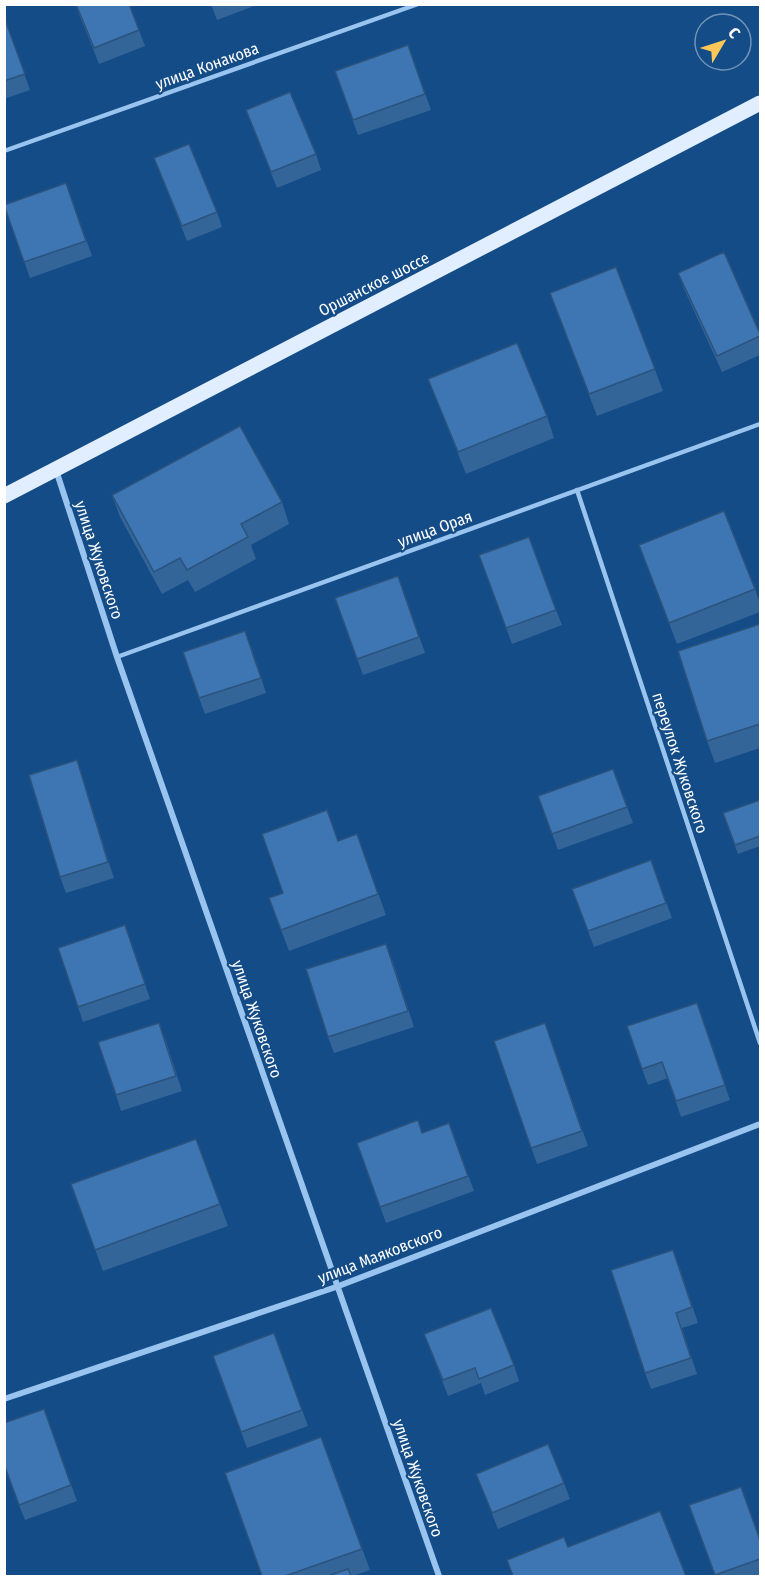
<svg xmlns="http://www.w3.org/2000/svg" width="765" height="1581" viewBox="0 0 765 1581" font-family="'Fira Sans Condensed',sans-serif">
<style>
.lines{fill:none;stroke-linecap:round;stroke-linejoin:round}
.lane{stroke:#99c4ef;stroke-width:4.5}
.street{stroke:#99c4ef;stroke-width:6}
.primary{stroke:#e1eeff;stroke-width:15}
.wall{fill:#346599}
.shaded-wall{fill:#2b537d}
.building{fill:#3d76b2;stroke:#2b537d;stroke-width:1.5}
.labels{text-anchor:middle;dominant-baseline:central;stroke-width:4.5;stroke-linejoin:round;paint-order:stroke}
.street-label{font-size:16px;fill:#fff;stroke:#144c87}
</style>
<rect width="100%" height="100%" fill="#144c87"/>
<g class="lines">
<g class="lane">
<path d="M4,151L418,4"/>
<path d="M577,490L760,1043"/>
<path d="M117,657L760,424"/>
</g>
<g class="street">
<path d="M56,470L117,657L439,1576"/>
<path d="M4,1399L336,1287L760,1124"/>
</g>
<path class="primary" d="M4,496L760,103"/>
</g>
<g class="wall">
<path d="M75,4H129L145,46L99,64Z"/>
<path d="M211,4H259L217,20Z"/>
<path d="M4,16L30,90L4,99Z"/>
<path d="M408,45L431,110L358,135L335,71Z"/>
<path d="M246,110L316,154L321,170L277,188Z"/>
<path d="M154,158L217,212L222,227L187,241Z"/>
<path d="M66,183L92,256L30,278L4,205Z"/>
<path d="M616,267L663,391L597,416L550,293Z"/>
<path d="M678,273L760,334V355L722,372L684,289Z"/>
<path d="M428,379L547,416L554,438L466,474Z"/>
<path d="M112,495L282,502L289,524L251,545L256,559L195,592L188,580L162,594L120,517Z"/>
<path d="M639,545L755,589L760,604V612L677,644Z"/>
<path d="M479,555L556,610L562,625L512,644Z"/>
<path d="M398,576L425,653L363,675L335,598Z"/>
<path d="M760,624V748L715,763L707,741Z"/>
<path d="M251,646L266,693L205,714L199,698Z"/>
<path d="M613,769L633,823L558,850L538,796Z"/>
<path d="M82,776L114,878L66,893L60,877Z"/>
<path d="M760,802V846L738,854L723,813Z"/>
<path d="M357,834L386,915L289,951L269,898L283,893L338,841Z"/>
<path d="M651,860L672,918L594,947L572,889Z"/>
<path d="M125,925L150,999L83,1022L58,948Z"/>
<path d="M392,959L414,1027L334,1053L328,1037Z"/>
<path d="M697,1003L730,1100L681,1117L668,1078L648,1085L642,1069Z"/>
<path d="M545,1023L588,1146L537,1164L494,1041Z"/>
<path d="M165,1038L182,1091L121,1111L116,1095Z"/>
<path d="M449,1123L474,1191L386,1223L357,1143L423,1133Z"/>
<path d="M196,1139L228,1226L103,1271L71,1184Z"/>
<path d="M679,1266L698,1323L682,1328L697,1374L651,1389L645,1373Z"/>
<path d="M274,1333L308,1426L247,1448L213,1356Z"/>
<path d="M424,1334L514,1365L519,1381L485,1395L481,1383L448,1396Z"/>
<path d="M44,1409L77,1501L25,1520L19,1505Z"/>
<path d="M321,1437L370,1570L353,1576H262Z"/>
<path d="M476,1474L564,1483L570,1499L498,1529Z"/>
<path d="M760,1540V1576H715V1575Z"/>
</g>
<path class="shaded-wall" d="M77,760L82,776L114,878L108,862Z"/>
<g class="building">
<path d="M76,4H129L139,30L94,48Z"/>
<path d="M4,17L25,74L4,81Z"/>
<path d="M408,45L425,94L353,120L335,71Z"/>
<path d="M290,92L316,154L271,172L246,110Z"/>
<path d="M189,144L217,212L182,226L154,158Z"/>
<path d="M66,183L86,241L24,262L4,205Z"/>
<path d="M724,252L760,334V336L717,356L678,273Z"/>
<path d="M616,267L655,369L589,394L550,293Z"/>
<path d="M517,343L547,416L458,452L428,379Z"/>
<path d="M240,426L282,502L241,524L248,537L187,570L180,558L154,572L112,495Z"/>
<path d="M724,511L755,589L669,623L639,545Z"/>
<path d="M529,537L556,610L506,628L479,555Z"/>
<path d="M398,576L419,637L357,659L335,598Z"/>
<path d="M760,624V724L707,741L678,651Z"/>
<path d="M245,631L261,678L199,698L183,652Z"/>
<path d="M77,760L108,862L60,877L29,775Z"/>
<path d="M613,769L627,807L552,834L538,796Z"/>
<path d="M760,800V836L735,845L723,813Z"/>
<path d="M327,810L338,841L357,834L378,894L281,930L269,898L283,893L262,834Z"/>
<path d="M651,860L666,903L588,931L572,889Z"/>
<path d="M125,925L145,984L78,1007L58,948Z"/>
<path d="M386,944L408,1011L328,1037L306,969Z"/>
<path d="M697,1003L725,1085L676,1101L662,1062L642,1069L627,1026Z"/>
<path d="M159,1023L176,1076L116,1095L98,1042Z"/>
<path d="M545,1023L582,1131L531,1148L494,1041Z"/>
<path d="M418,1120L422,1133L449,1123L468,1176L380,1207L357,1143Z"/>
<path d="M196,1139L220,1204L95,1250L71,1184Z"/>
<path d="M673,1250L692,1307L676,1313L691,1358L645,1373L611,1270Z"/>
<path d="M491,1308L514,1365L479,1379L475,1368L443,1380L424,1334Z"/>
<path d="M274,1333L302,1410L241,1432L213,1356Z"/>
<path d="M44,1409L71,1485L19,1505L4,1464V1423Z"/>
<path d="M321,1437L362,1549L285,1576H262L225,1473Z"/>
<path d="M548,1444L564,1483L492,1513L476,1474Z"/>
<path d="M741,1487L760,1540V1559L715,1575L689,1505Z"/>
<path d="M660,1511L686,1576H513L507,1560L564,1537L568,1547Z"/>
<path d="M348,1569L351,1576H328Z"/>
</g>
<g class="labels">
<g class="street-label">
<text transform="translate(207 66) rotate(-20)">улица Конакова</text>
<text transform="translate(374 284) rotate(-27)">Оршанское шоссе</text>
<text transform="translate(435 529) rotate(-20)">улица Орая</text>
<text transform="translate(99 560) rotate(72)">улица Жуковского</text>
<text transform="translate(680 763) rotate(72)">переулок Жуковского</text>
<text transform="translate(257 1019) rotate(71)">улица Жуковского</text>
<text transform="translate(380 1255) rotate(-21)">улица Маяковского</text>
<text transform="translate(418 1478) rotate(71)">улица Жуковского</text>
</g>
</g>
<rect width="765" height="1581" fill="none" stroke="#ffffff" stroke-width="12"/>
<g transform="translate(723 42) rotate(51)"><circle r="28" fill="#144c87" stroke="#7294b7" stroke-width="1.5"/>
<path d="M0-4.5L10 22L0 15L-10 22Z" fill="#ffc757"/>
<text y="-9" font-size="16" font-weight="bold" text-anchor="middle" fill="#ffffff">С</text>
</g>
</svg>
